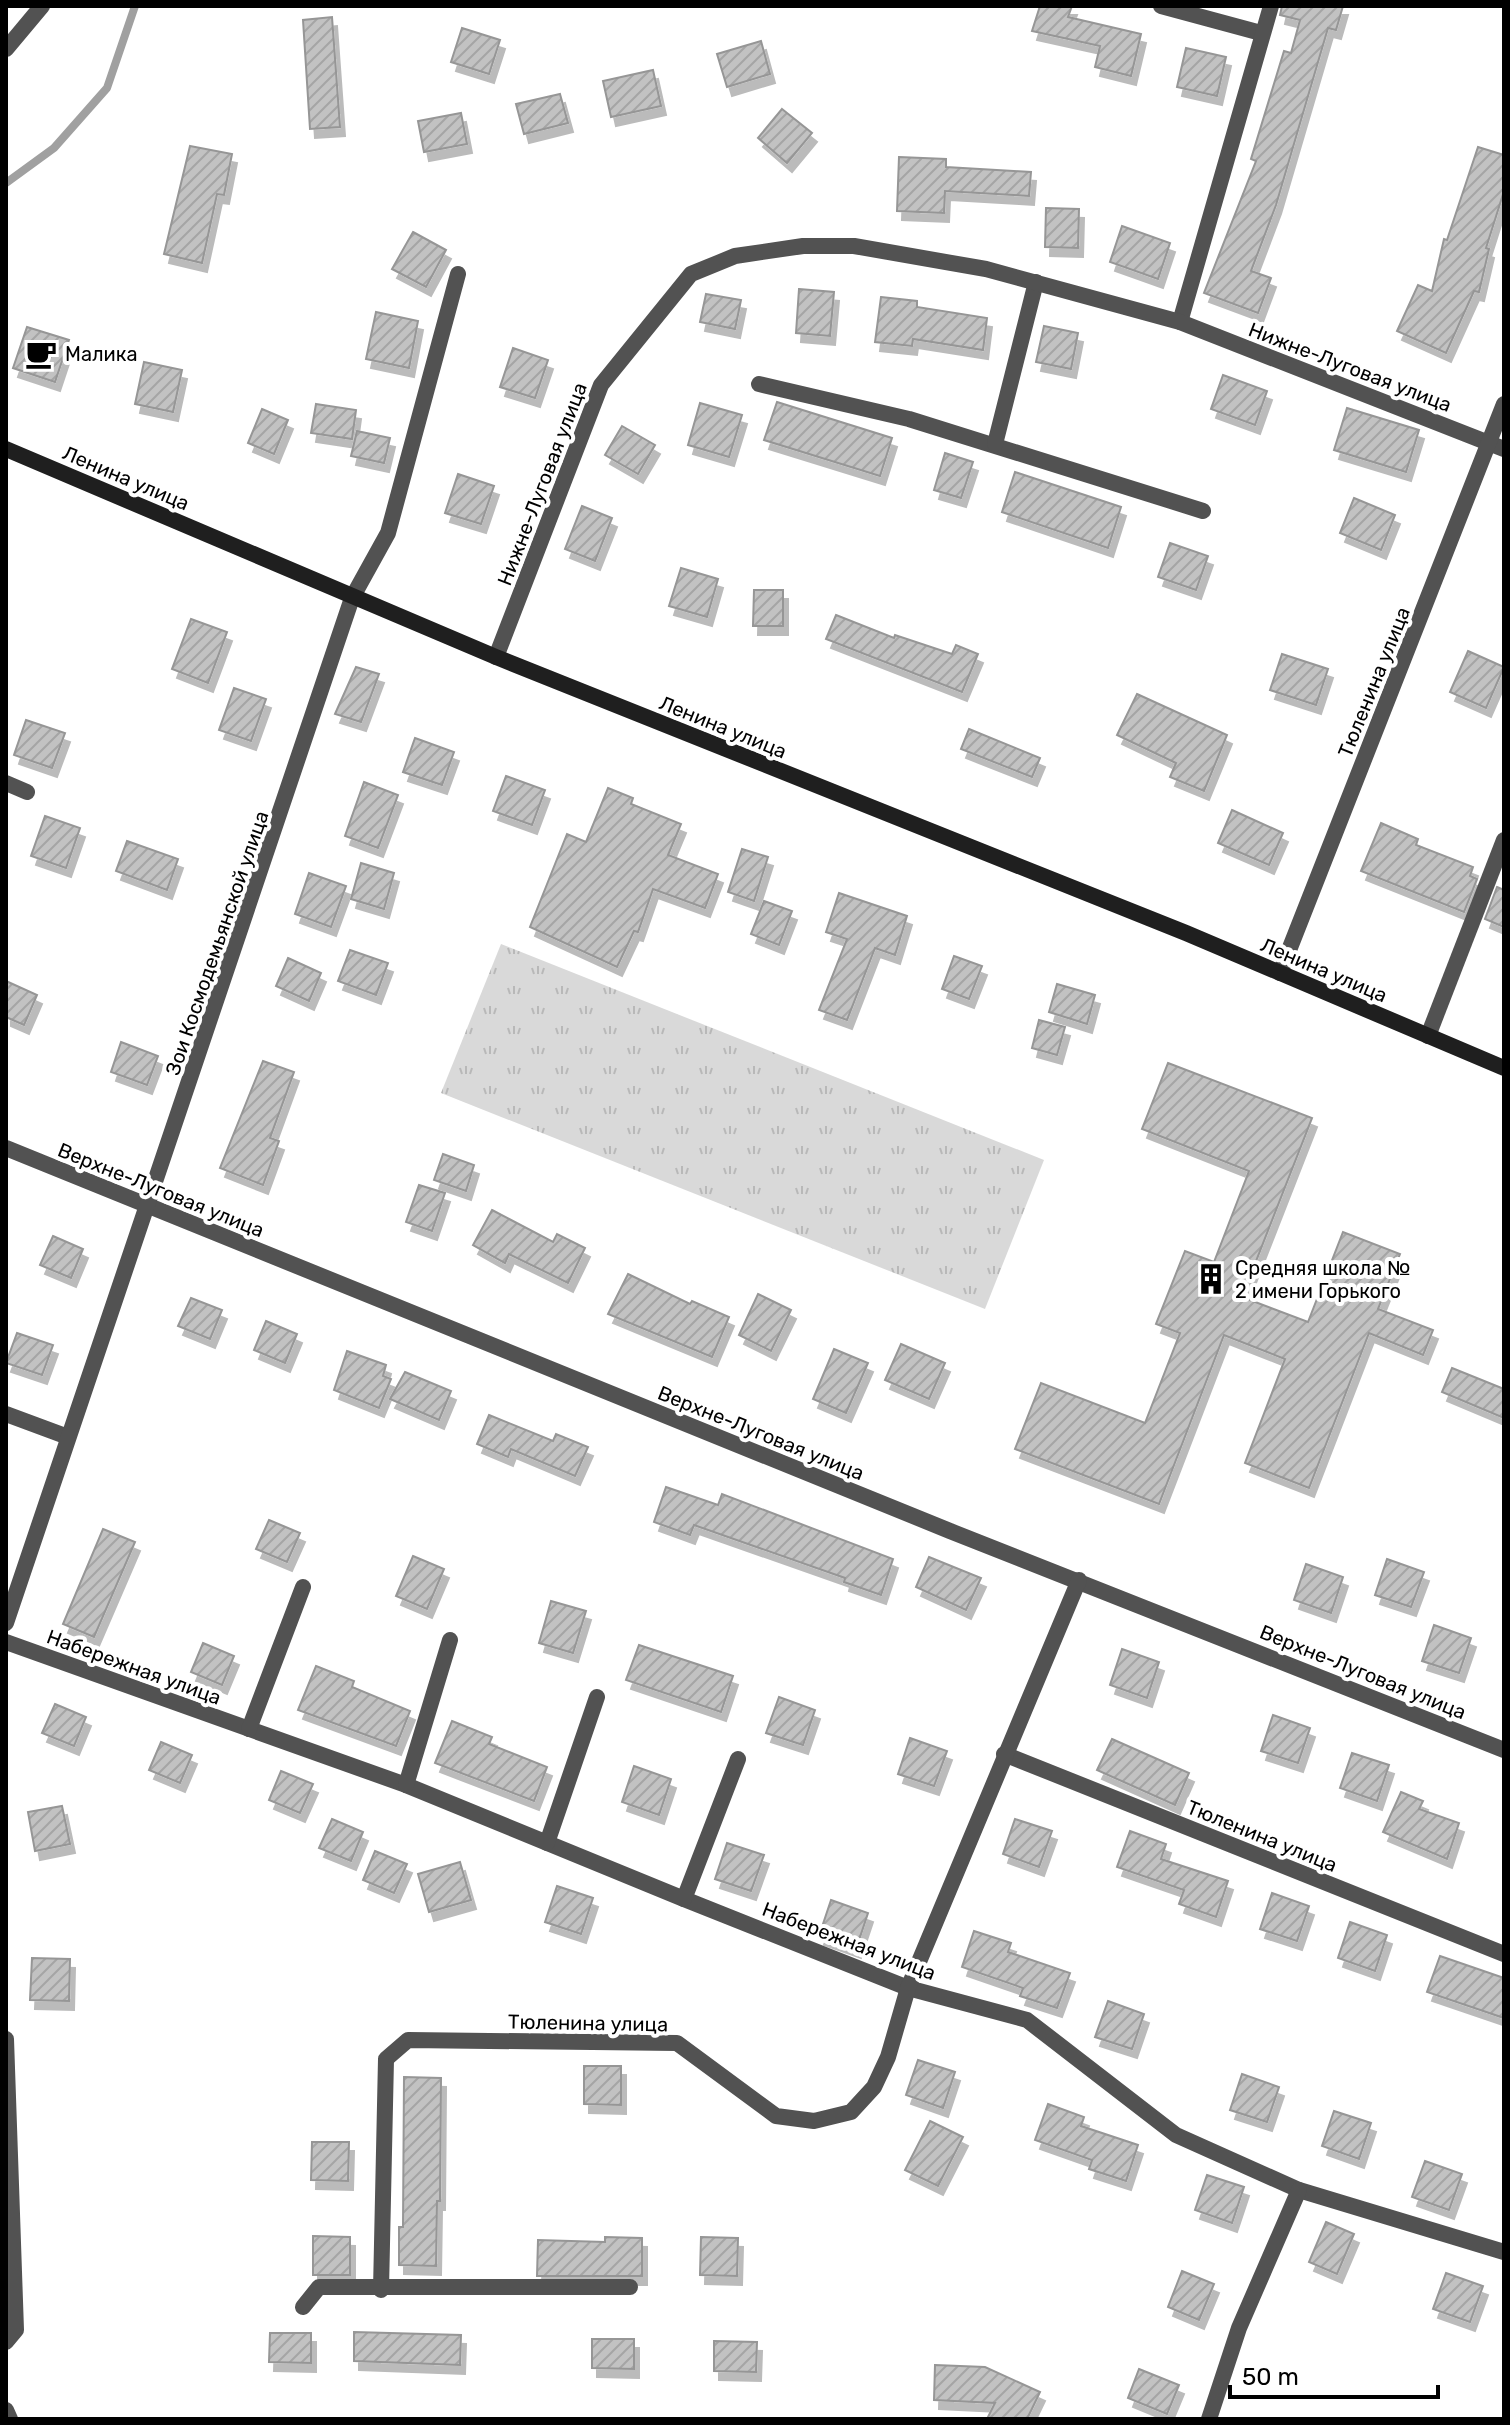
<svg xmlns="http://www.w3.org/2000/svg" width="1510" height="2425" viewBox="0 0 1510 2425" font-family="Rubik,sans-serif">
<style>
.park{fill:url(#park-tufts)}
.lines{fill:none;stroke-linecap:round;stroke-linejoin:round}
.stream{stroke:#a0a0a0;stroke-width:8}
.building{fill:url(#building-hatch);stroke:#969696;stroke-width:2;filter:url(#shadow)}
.pedestrian{stroke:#525252;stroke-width:16}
.minor{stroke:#525252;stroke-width:16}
.secondary{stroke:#1f1f1f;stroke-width:16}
.labels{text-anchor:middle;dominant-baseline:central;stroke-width:8;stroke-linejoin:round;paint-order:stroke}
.poi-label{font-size:20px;fill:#000;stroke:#fff;text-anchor:start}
.street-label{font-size:20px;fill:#000;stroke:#fff}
</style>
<defs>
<pattern id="park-tufts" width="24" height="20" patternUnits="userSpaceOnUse" patternTransform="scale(2)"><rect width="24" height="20" fill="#d9d9d9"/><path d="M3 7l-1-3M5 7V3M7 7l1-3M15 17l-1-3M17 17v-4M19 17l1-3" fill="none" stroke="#b8b8b8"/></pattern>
<pattern id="building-hatch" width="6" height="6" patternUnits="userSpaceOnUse" patternTransform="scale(2)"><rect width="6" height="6" fill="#c2c2c2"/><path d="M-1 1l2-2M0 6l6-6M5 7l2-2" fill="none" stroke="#a5a5a5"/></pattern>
<filter id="shadow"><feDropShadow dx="5" dy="9" stdDeviation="0" flood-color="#0004"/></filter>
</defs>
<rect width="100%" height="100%" fill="#fff"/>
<path class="park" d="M501,944L1044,1160L985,1309L441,1093Z"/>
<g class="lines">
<path class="stream" d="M6,183L54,148L107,88L135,6"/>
</g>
<g class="building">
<path d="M1040,6H1072L1068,17L1141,34L1131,76L1095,67L1100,46L1032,31Z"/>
<path d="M1282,6H1343L1336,30L1328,28L1276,205L1251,271L1271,278L1258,313L1204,293L1256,161L1251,159L1284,51L1291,53L1300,20L1280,15Z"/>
<path d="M332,17L340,127L310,129L303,20Z"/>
<path d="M462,28L500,40L489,74L451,62Z"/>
<path d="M761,41L770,74L727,87L717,54Z"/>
<path d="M1186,48L1226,57L1217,96L1177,87Z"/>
<path d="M653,70L661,106L611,117L603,81Z"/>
<path d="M560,94L568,123L524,134L516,104Z"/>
<path d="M782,109L812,133L787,163L758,138Z"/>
<path d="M461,113L467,144L424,152L418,121Z"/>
<path d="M190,146L232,154L224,195L217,194L202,263L164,254Z"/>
<path d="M1478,147L1504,155V191L1486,248L1489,249L1479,292L1474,291L1446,353L1397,331L1418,285L1432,291L1444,239L1447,240Z"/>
<path d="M899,157L946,159V167L1031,172L1029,196L945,191L944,213L897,211Z"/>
<path d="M1046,208L1079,209L1078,248L1045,247Z"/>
<path d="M1122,226L1170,243L1158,279L1110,262Z"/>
<path d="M413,232L446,250L426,287L392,269Z"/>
<path d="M799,289L834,292L830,336L796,333Z"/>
<path d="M706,294L741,300L735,329L700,322Z"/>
<path d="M881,297L917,301V307L987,318L983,350L913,339L912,346L875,342Z"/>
<path d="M376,312L418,321L409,368L366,359Z"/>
<path d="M1044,326L1078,333L1071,369L1036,362Z"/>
<path d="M27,327L69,340L55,382L13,368Z"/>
<path d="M513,348L548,360L535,398L500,387Z"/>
<path d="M144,362L182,370L173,412L135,404Z"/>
<path d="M1223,375L1267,391L1255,425L1211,409Z"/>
<path d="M777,402L892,438L880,476L764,440Z"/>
<path d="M700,403L742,415L729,457L688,445Z"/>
<path d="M316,404L356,410L352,439L311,433Z"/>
<path d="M1347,408L1419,430L1406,472L1334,450Z"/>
<path d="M262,409L288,420L274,454L248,443Z"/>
<path d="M622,426L655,445L638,474L605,455Z"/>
<path d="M357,431L390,438L384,463L351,456Z"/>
<path d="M945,453L973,462L961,498L934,490Z"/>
<path d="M1015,472L1121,507L1108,548L1002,512Z"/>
<path d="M458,474L494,486L481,524L445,513Z"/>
<path d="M1354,498L1395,515L1381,550L1340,533Z"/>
<path d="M582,506L612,518L595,561L565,549Z"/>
<path d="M1170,543L1208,556L1196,590L1158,577Z"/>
<path d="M681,568L718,579L707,617L669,606Z"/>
<path d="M754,590H783V626H753Z"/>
<path d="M836,615L894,638L895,635L952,654L956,645L978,654L962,692L826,639Z"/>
<path d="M191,619L227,632L208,683L172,669Z"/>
<path d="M1468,651L1504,667L1486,708L1450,692Z"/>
<path d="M1282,654L1328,669L1316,705L1270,690Z"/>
<path d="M356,667L379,674L361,722L335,714Z"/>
<path d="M234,688L266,699L251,741L219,730Z"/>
<path d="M1137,694L1227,735L1204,791L1170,777L1176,763L1117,735Z"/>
<path d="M26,720L65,733L52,768L14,755Z"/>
<path d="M969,729L1040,758L1032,777L961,749Z"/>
<path d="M415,738L454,752L442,785L403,772Z"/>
<path d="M506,776L545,790L532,825L493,811Z"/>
<path d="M364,782L398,795L378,848L345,836Z"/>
<path d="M608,788L633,798L631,804L681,824L668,855L718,874L705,908L653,889L638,932L634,931L617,967L530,927L567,834L586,842Z"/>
<path d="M1232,810L1283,833L1269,865L1218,843Z"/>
<path d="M45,816L80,828L66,868L31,856Z"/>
<path d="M1381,823L1418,839L1416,845L1473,867L1470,876L1477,879L1464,912L1361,871Z"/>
<path d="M127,841L178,859L167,890L116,871Z"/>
<path d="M742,849L768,857L754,901L728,892Z"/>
<path d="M361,863L394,873L384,909L351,899Z"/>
<path d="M309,873L346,886L331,927L295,914Z"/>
<path d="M1497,887L1504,890V927L1485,919Z"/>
<path d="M839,893L907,916L895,955L875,948L847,1020L819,1010L847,939L826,932Z"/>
<path d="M764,901L792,911L779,945L751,934Z"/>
<path d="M350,950L388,963L376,995L338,981Z"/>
<path d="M954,956L982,966L969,999L942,989Z"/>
<path d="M288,958L321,973L309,1001L276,986Z"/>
<path d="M6,981L37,995L24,1025L6,1017Z"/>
<path d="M1057,984L1095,995L1087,1024L1049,1012Z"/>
<path d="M1039,1020L1065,1027L1057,1055L1032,1048Z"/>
<path d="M121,1042L158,1056L147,1085L111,1072Z"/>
<path d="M263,1061L294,1072L270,1138L279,1141L263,1185L220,1168Z"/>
<path d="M1168,1063L1312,1118L1242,1297L1308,1322L1343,1232L1400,1254L1378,1309L1433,1330L1423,1355L1369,1333L1309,1488L1245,1463L1285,1359L1224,1335L1159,1504L1015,1449L1041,1383L1145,1423L1180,1333L1156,1324L1185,1251L1214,1262L1249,1171L1142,1129Z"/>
<path d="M443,1154L474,1165L466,1191L434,1180Z"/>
<path d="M419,1185L445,1193L432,1231L406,1222Z"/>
<path d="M492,1210L553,1242L557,1234L585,1248L568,1283L509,1254L505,1263L473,1245Z"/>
<path d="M53,1236L83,1249L71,1278L40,1265Z"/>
<path d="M628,1274L690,1304L692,1301L729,1317L712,1357L608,1314Z"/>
<path d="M758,1294L791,1310L771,1351L739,1335Z"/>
<path d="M191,1298L222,1310L210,1339L178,1326Z"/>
<path d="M266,1321L297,1334L285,1363L254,1350Z"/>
<path d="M17,1333L53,1345L42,1375L6,1363Z"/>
<path d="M901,1344L945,1363L929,1399L885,1380Z"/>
<path d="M834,1349L868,1363L846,1413L813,1399Z"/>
<path d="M347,1351L386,1365L383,1376L391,1379L379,1408L334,1390Z"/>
<path d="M1452,1368L1504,1389V1418L1442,1392Z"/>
<path d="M405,1372L451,1391L439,1420L390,1399Z"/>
<path d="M489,1415L553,1441L556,1434L588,1447L575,1476L511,1449L508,1457L477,1444Z"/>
<path d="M666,1487L718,1505L722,1494L893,1559L881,1595L844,1582L845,1578L694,1525L690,1535L654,1522Z"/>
<path d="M269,1520L300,1533L287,1562L256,1549Z"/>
<path d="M103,1529L135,1542L94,1637L63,1624Z"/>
<path d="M413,1556L444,1569L427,1609L396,1596Z"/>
<path d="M929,1557L981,1578L966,1610L916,1587Z"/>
<path d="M1387,1559L1424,1572L1411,1607L1375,1595Z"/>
<path d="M1306,1564L1343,1577L1331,1613L1294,1600Z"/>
<path d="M551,1601L586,1611L573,1653L539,1643Z"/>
<path d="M1434,1625L1471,1638L1459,1673L1422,1661Z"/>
<path d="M203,1643L234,1656L222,1685L191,1672Z"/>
<path d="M639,1645L733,1676L721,1712L626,1680Z"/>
<path d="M1122,1649L1159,1662L1147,1698L1110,1685Z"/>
<path d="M316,1666L354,1681L352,1687L410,1711L396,1746L298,1710Z"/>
<path d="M779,1697L815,1710L803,1745L766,1733Z"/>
<path d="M55,1704L86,1717L74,1746L42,1733Z"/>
<path d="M1273,1715L1310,1728L1298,1763L1261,1751Z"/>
<path d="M452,1721L492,1737L489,1744L547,1767L534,1801L435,1763Z"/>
<path d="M910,1738L947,1751L934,1786L898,1774Z"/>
<path d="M1112,1739L1189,1773L1175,1805L1097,1770Z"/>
<path d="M161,1742L192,1755L180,1783L149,1770Z"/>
<path d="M1352,1753L1389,1765L1377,1801L1340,1788Z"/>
<path d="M634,1766L671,1779L659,1815L622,1802Z"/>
<path d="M281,1771L313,1784L300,1813L269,1800Z"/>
<path d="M1401,1792L1423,1801L1419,1809L1459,1823L1447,1859L1383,1832Z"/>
<path d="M62,1806L70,1844L35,1851L28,1812Z"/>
<path d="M332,1819L363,1832L351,1861L319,1848Z"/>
<path d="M1015,1819L1052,1831L1039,1867L1003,1854Z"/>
<path d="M1130,1831L1166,1844L1161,1859L1228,1881L1216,1917L1179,1904L1184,1890L1117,1867Z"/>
<path d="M727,1843L764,1855L751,1891L715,1879Z"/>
<path d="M375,1851L407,1864L394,1893L363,1880Z"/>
<path d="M460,1862L471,1900L429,1912L418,1874Z"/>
<path d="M557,1886L593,1898L581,1934L545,1922Z"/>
<path d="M1272,1893L1309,1906L1297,1941L1260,1929Z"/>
<path d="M831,1900L868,1913L856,1949L819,1936Z"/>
<path d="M1350,1922L1387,1935L1375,1971L1338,1958Z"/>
<path d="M974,1931L1011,1943L1008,1952L1070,1973L1057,2008L1020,1996L1023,1988L962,1967Z"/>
<path d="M1440,1956L1504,1978V2018L1427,1992Z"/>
<path d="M32,1958L70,1959L69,2001L30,2000Z"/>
<path d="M1108,2001L1144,2014L1132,2049L1095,2037Z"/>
<path d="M918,2060L955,2072L943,2108L906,2095Z"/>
<path d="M584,2066H621V2105L584,2104Z"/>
<path d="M1242,2074L1279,2087L1267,2122L1230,2110Z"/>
<path d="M404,2077L441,2078L440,2201H437L436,2266L399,2265V2227H403Z"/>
<path d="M1048,2104L1084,2117L1081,2126L1138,2145L1126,2181L1089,2169L1092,2160L1035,2140Z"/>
<path d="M1334,2111L1371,2123L1359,2159L1322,2146Z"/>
<path d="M930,2121L963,2137L938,2186L905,2170Z"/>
<path d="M312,2142H349L348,2181L311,2180Z"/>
<path d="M1425,2161L1462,2174L1449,2210L1412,2197Z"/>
<path d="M1207,2175L1244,2187L1232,2223L1195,2210Z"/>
<path d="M1326,2222L1354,2234L1337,2274L1309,2262Z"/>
<path d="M313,2236L350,2237V2275H313Z"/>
<path d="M605,2237L642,2238V2276H537L538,2240L605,2242Z"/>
<path d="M701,2237L738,2238L737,2276L700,2275Z"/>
<path d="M1182,2271L1214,2284L1199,2320L1168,2307Z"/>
<path d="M1446,2273L1483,2286L1470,2322L1433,2309Z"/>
<path d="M354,2332L461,2335L460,2365L354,2361Z"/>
<path d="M270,2333H311V2363L269,2362Z"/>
<path d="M592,2339H634V2369L592,2368Z"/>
<path d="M714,2341L757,2342L756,2372L714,2371Z"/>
<path d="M935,2365L985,2367L1040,2392L1027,2419H987L995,2403L934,2400Z"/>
<path d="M1139,2369L1179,2385L1167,2414L1128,2398Z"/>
</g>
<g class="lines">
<path class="pedestrian" d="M684,1899L908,1988"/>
<g class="minor">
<path d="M1161,6L1261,33"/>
<path d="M6,49L42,6"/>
<path d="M1180,322L1271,6"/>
<path d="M759,384L909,419L1203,511"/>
<path d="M995,444L1036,282"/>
<path d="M496,657L601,385L691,274L735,256L803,246H854L986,269L1180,322L1504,449"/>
<path d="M6,783L27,792"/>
<path d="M1280,973L1504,404"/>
<path d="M1428,1036L1504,840"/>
<path d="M6,1148L950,1531L1504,1750"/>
<path d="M6,1414L68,1437"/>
<path d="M6,1623L352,598L388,533L458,274"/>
<path d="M6,1642L406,1785L684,1899L738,1759"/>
<path d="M249,1729L303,1587"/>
<path d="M1004,1754L1504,1954"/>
<path d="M406,1785L450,1640"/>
<path d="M547,1843L597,1697"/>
<path d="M908,1988L1027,2020L1176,2135L1299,2190L1504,2252"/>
<path d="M6,2039L16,2330L6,2342"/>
<path d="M381,2290L386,2059L408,2040L677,2043L776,2116L814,2121L851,2112L874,2087L888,2057L908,1988L1079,1580"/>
<path d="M303,2307L319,2287H630"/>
<path d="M6,2410L10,2419"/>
<path d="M1209,2419L1239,2328L1299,2190"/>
</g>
<path class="secondary" d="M6,449L496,657L1186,933L1504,1068"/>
</g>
<defs>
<symbol id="cafe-bare" viewBox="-9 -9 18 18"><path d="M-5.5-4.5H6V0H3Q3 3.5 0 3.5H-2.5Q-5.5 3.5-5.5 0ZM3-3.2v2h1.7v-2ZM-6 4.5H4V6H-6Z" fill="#000" stroke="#fff" stroke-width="2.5" paint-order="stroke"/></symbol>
<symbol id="building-bare" viewBox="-9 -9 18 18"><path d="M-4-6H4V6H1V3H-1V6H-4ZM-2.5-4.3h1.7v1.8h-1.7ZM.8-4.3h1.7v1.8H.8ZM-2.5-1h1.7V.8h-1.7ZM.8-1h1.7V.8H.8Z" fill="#000" stroke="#fff" stroke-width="2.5" paint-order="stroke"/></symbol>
</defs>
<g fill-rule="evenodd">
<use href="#cafe-bare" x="19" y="332" width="44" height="44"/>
<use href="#building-bare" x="1189" y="1257" width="44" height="44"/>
</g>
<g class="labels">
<g class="poi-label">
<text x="65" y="354">Малика</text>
<text x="1235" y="1268">Средняя школа №<tspan x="1235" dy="23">2 имени Горького</tspan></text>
</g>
<g class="street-label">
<text transform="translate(1350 367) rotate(21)">Нижне-Луговая улица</text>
<text transform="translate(126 478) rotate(23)">Ленина улица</text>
<text transform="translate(542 484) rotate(-69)">Нижне-Луговая улица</text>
<text transform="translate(1374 682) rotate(-68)">Тюленина улица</text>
<text transform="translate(723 727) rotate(22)">Ленина улица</text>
<text transform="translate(217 943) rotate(-71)">Зои Космодемьянской улица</text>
<text transform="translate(1324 970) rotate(23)">Ленина улица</text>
<text transform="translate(161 1190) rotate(22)">Верхне-Луговая улица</text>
<text transform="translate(761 1433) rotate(22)">Верхне-Луговая улица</text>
<text transform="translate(134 1667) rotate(20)">Набережная улица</text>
<text transform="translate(1363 1672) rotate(22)">Верхне-Луговая улица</text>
<text transform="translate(1262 1836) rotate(22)">Тюленина улица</text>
<text transform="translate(849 1941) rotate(21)">Набережная улица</text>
<text transform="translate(588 2023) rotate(1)">Тюленина улица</text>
</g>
</g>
<rect width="1510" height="2425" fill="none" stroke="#000000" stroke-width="16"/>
<path d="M1230 2385v12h208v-12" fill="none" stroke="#000000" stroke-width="4"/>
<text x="1242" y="2385" font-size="24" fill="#000000" stroke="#ffffff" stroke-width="6" paint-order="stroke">50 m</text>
</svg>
